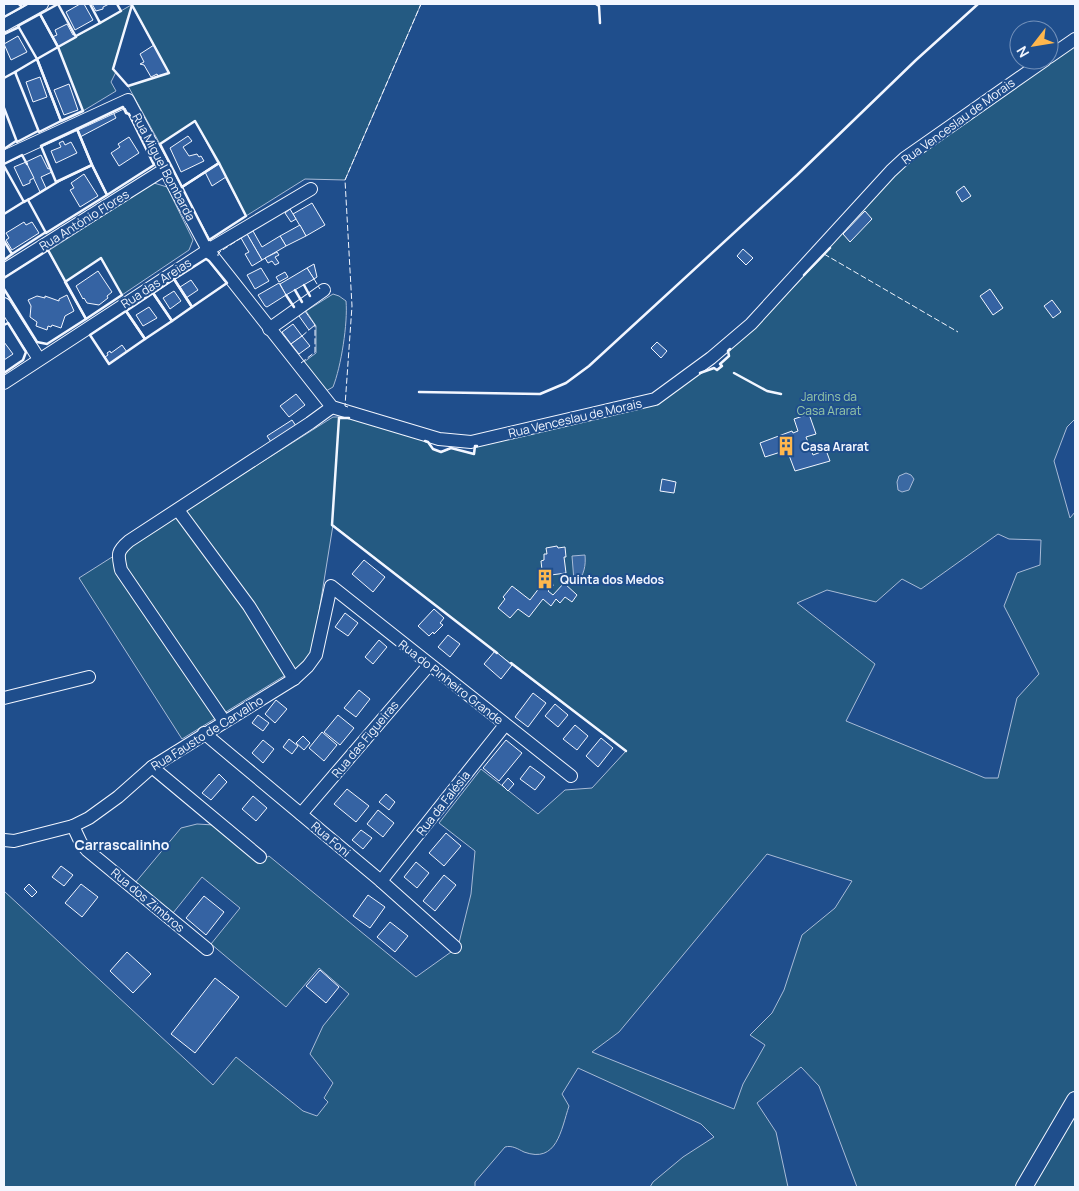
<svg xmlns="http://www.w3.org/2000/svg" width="1079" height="1191" viewBox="0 0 1079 1191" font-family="Manrope,sans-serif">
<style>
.green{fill:#245a82;stroke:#a8bbd7;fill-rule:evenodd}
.water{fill:#3b69a3;stroke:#a8bbd7}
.building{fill:#3563a3;stroke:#f2f6ff}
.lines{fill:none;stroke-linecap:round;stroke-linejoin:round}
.minor-casing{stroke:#f2f6ff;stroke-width:14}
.major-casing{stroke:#f2f6ff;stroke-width:18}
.minor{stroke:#1f4e8c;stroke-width:12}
.major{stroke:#1f4e8c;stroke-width:16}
.fence{stroke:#f2f6ff;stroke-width:1;stroke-dasharray:6 2.5;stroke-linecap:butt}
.wall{stroke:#f2f6ff;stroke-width:2.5}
.labels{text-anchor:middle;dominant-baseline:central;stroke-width:4;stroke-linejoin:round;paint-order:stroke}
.street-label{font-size:12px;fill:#f2f6ff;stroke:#1f4e8c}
.park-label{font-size:12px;fill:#97c8a6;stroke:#1f4e8c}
.poi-label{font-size:12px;font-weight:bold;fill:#f2f6ff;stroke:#1f4e8c;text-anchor:start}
.neighbourhood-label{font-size:14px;font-weight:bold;fill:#f2f6ff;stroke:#1f4e8c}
</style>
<rect width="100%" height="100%" fill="#1f4e8c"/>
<g class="green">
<path d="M133,4H421L345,180L305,179L246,216L195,121L160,144L128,86L169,73L132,6L113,68L116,72L111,82L116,91L83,111L58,47Z"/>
<path d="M1075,34V419L1067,427L1054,461L1070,518L1075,512V1187H857L819,1086L801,1067L757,1103L776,1132L788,1187H650L653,1182L683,1157L714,1137L701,1124L578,1068L562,1094L569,1106C561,1130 557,1164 524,1152C518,1149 512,1145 505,1147L475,1182V1187H4V891L213,1085L236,1057L303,1111L317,1116L328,1102L324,1098L333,1083L310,1054L323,1026L349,994L319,968L286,1007L211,944L240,908L202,877L173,913L135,883L181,828L197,824L214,825L258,862L269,856L416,977L458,947L471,894L475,851L439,823L481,769L538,814L565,790L592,788L626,751L528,677L333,525L313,649L305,663L182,739L79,578L333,417H346L428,442C432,452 442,454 451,448L473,454L475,446L656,404L702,372L714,368L717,370L721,366L720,364L729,356L728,351L753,330L824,255L814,249L889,165ZM998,534L1009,539L1041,540L1040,565L1017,573L1004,606L1039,674L1017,698L998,778H985L846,721L875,664L797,603L827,590L876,602L902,579L921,589ZM767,854L852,881L835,908L802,935L784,990L772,1013L750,1035L765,1045L743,1084L734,1109L592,1052L619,1032Z"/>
<path d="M154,183L167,187L193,240L189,250L122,295L101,258L65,282L48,251Z"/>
<path d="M333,294L339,296L346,301C348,323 341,367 333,387L326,391L300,365L316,353V326L306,311Z"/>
</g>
<g class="water">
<path d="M906,473L911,475L914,479L909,490L902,492L898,490L897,482L899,476Z"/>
<path d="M585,555C586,566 584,574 577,584L574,581L572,556Z"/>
</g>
<g class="building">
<path d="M80,4H84L93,20L75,30L66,12Z"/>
<path d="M92,4H109L103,7V9L96,11Z"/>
<path d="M67,24L73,35L75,34L76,37L58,47L52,37L57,35L55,30Z"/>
<path d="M18,36L27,52L11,60L4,44Z"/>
<path d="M154,45L169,73L158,76L157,74L151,77L144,65L140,64L144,62L140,54Z"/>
<path d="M40,77L47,97L33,102L26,82Z"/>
<path d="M69,84L78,110L64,115L54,90Z"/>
<path d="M113,112L116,118L80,137L77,129Z"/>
<path d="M188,136L192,141L183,147L189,156L197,154L199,157L201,156L204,161L181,172L170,148Z"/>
<path d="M129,137L139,153L119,166L111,153L120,147L118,144Z"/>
<path d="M63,141L65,145L71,142L77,153L56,163L51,151L61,147L59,143Z"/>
<path d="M41,155L48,169L50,168L52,172L41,177L46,188L40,192L26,162Z"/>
<path d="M26,162L34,178L30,180V183L23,186L14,167Z"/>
<path d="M219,163L226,177L212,186L205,172Z"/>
<path d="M84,174L98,196L80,207L70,190L74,188L71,183Z"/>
<path d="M964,186L971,196L962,202L956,192Z"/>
<path d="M312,203L325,225L306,236L293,214Z"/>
<path d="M290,209L296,219L291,222L285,213Z"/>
<path d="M865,211L872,219L850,242L843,234Z"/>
<path d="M24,222L26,225L32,222L39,233L12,250L6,240L9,238L6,233Z"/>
<path d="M300,225L306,236L286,246L280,236Z"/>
<path d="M253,231L262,247L280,236L286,246L262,260L247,234Z"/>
<path d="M247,234L262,260L252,266L245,254L249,252L241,238Z"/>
<path d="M743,249L753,258L746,265L737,256Z"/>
<path d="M277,252L279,255L275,257L279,263L275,265L272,261L268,263L265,258Z"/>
<path d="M314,264L317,277L314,279L307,268Z"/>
<path d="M261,268L269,281L255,289L247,275Z"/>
<path d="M307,268L314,279L286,295L280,284Z"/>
<path d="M98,271L112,292L107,296L108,298L99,305L87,303L84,298L83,299L76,286Z"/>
<path d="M285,272L288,277L279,282L276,277Z"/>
<path d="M191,280L198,290L186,298L180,287Z"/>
<path d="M279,283L286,295L267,307L265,306L258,295Z"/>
<path d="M990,289L1003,308L993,315L980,296Z"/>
<path d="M174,291L181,301L170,309L163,298Z"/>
<path d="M67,295L74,311L65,316L61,328L52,325L51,327L48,326L47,330L36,326L37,322L30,317L31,306L28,300L37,296L45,298V296L59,301V299Z"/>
<path d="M1052,300L1061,312L1053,318L1044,306Z"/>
<path d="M149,307L157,318L143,326L136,315Z"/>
<path d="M305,311L315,325L309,330L299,316Z"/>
<path d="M293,324L302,336L291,344L282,332Z"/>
<path d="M302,336L310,346L299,354L291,344Z"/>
<path d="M4,342L13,354L4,360Z"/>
<path d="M657,342L667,351L661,358L651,348Z"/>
<path d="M122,345L127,352L109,364L105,357L108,355L107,353L110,351L111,353Z"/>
<path d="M296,394L305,405L289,417L280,406Z"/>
<path d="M809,414L816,434L806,437L813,455L826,450L830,461L795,471L787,450L765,457L760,443L792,431L793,433L798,431L794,419Z"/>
<path d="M292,420L296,426L271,442L267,436Z"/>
<path d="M662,479L676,482L674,493L660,491Z"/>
<path d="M557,546L558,548L565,547L566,557H564L566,573L551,575L553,586L548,591L553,595L564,583L577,595L572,602L565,597L560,603L556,599L551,606L543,599L529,617L518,609L510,618L498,608L505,599L503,597L512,586L530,600L540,587L538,570H542L541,561L544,560V554H547L546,548Z"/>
<path d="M364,560L385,577L373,592L352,574Z"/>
<path d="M434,609L444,618L440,623L443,625L434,634L433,632L429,636L418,626Z"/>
<path d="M345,613L358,623L348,636L335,627Z"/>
<path d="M448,635L460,644L450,657L438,647Z"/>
<path d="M379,640L387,647L373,664L365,657Z"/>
<path d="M495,651L512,665L501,679L484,664Z"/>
<path d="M359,690L370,699L356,717L344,708Z"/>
<path d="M533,693L546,703L528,727L515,717Z"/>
<path d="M276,700L287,709L275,723L265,714Z"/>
<path d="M555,704L568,715L558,727L545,716Z"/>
<path d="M258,715L269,723L263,731L252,723Z"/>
<path d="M338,715L354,728L340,745L324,732Z"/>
<path d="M575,725L588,736L577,750L563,739Z"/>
<path d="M322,732L337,745L324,761L309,748Z"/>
<path d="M303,736L310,743L304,750L296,743Z"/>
<path d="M601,738L613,748L598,767L586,756Z"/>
<path d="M289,739L298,746L292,754L283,747Z"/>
<path d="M263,740L274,749L263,763L252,753Z"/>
<path d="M506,740L522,753L499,781L483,768Z"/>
<path d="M530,766L545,777L535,790L520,779Z"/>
<path d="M219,774L227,782L211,800L202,793Z"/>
<path d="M508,778L514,784L508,791L502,785Z"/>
<path d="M347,789L369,806L356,822L334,804Z"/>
<path d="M386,794L395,802L389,810L379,802Z"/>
<path d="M253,796L267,808L256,821L242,809Z"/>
<path d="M378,810L394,823L383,837L367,824Z"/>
<path d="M361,830L372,838L363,849L352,840Z"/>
<path d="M446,833L461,846L444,866L429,853Z"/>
<path d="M416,862L429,873L417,888L404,877Z"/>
<path d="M61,866L73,875L64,886L52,877Z"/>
<path d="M444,875L456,885L435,911L423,901Z"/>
<path d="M29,884L37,892L32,897L24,889Z"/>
<path d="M81,884L98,897L82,917L65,903Z"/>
<path d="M368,895L385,907L370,928L353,916Z"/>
<path d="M204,896L224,912L206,935L186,918Z"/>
<path d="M390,922L408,936L395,952L377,937Z"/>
<path d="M127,952L151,974L133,993L110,971Z"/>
<path d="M320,970L339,987L326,1003L306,986Z"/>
<path d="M215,978L239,997L195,1053L171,1034Z"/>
</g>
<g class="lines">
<defs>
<g id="minor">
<path d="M4,25L42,4"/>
<path d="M1049,57L1075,39"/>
<path d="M4,157L128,100L208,250L332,407L439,439L471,442L655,399L711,358L751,324L891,171L905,158L1045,60"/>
<path d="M4,270L165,169"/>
<path d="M4,304L39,359"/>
<path d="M269,329L324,290"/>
<path d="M4,383L208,250L311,189"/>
<path d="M178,510L249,606L294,679"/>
<path d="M4,698L89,677"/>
<path d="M224,721L121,570C118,555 116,552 129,541L310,423L332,407"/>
<path d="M204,733L381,881L455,947"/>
<path d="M152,767L260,857"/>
<path d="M301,814L429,665"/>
<path d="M73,826L81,843L87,850L207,949"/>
<path d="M4,840L14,841L26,838L73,826L89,818L118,797L152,767L294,679L308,666L316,655L331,586L571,776"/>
<path d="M381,881L505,725"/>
</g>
<path id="major" d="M1024,1187L1075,1100"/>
</defs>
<use href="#minor" class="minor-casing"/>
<use href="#major" class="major-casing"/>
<use href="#minor" class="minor"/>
<use href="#major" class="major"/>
<g class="fence">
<path d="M824,254L958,332"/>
<path d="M218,256V254L221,251L241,238"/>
<path d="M314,279L320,289"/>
<path d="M302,336L309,330"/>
<path d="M301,363L315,352V325"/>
<path d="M348,407L345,406L352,306L345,180L421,4"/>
</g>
<g class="wall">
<path d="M58,4L76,37L58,47L40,14Z"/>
<path d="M596,4L599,6L600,23"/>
<path d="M132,5L169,73L128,86L113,69Z"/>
<path d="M4,17L22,7L19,4L22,7L27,4"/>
<path d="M99,21L100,23L121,11L117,4"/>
<path d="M4,34L19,27"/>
<path d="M76,36L100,23L90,4"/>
<path d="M37,59L58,47L83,111L61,121L37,59L18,26L40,14L58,47L37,59"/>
<path d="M37,59L61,121L39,132L15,72Z"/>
<path d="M4,78L15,72L16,73"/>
<path d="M123,107L126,113L129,114L154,165L107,195L92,165L77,129Z"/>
<path d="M4,108L17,142L38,131"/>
<path d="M195,121L219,163L182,187L160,144Z"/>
<path d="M77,129L92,165L56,182L41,146Z"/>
<path d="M4,149L16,141"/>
<path d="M219,163L246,216L209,240L182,187Z"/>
<path d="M4,164L22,155L27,164"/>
<path d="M92,165L107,195L46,233L28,200L59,181Z"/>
<path d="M4,166L24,202L29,199"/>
<path d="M4,214L25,201"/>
<path d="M4,241L12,254L46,232"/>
<path d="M101,258L122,295L86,319L65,282Z"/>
<path d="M206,259L209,261L227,283L192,307L174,279Z"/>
<path d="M4,260L12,254"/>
<path d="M804,275L830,248"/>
<path d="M4,278L48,250L86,319L47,344L37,342L4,289"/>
<path d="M174,279L192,307L172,321L153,293Z"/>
<path d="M304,285L310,296"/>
<path d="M295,290L302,302"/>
<path d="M153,293L172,321L145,339L126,311Z"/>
<path d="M286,295L294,307"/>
<path d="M126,311L145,339L109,364L90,335Z"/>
<path d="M4,325L8,323L26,352L23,360L4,373"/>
<path d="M700,373L714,368L717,370L722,366L720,364L729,356L728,351L730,349"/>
<path d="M734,373L767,391L781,394"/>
<path d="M419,392L540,394L566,383L589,366L797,175L916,60L978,4"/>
<path d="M349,418H339L332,525L497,653"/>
<path d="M425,441L428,442L433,449L441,452L451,448L474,454L475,446H477"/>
<path d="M511,663L626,751"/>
</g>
</g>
<defs>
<symbol id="building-bare" viewBox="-9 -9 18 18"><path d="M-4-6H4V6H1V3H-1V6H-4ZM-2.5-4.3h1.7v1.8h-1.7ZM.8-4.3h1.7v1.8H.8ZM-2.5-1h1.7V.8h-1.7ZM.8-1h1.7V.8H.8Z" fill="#ffb74d" stroke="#1f4e8c" stroke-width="2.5" paint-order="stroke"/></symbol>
</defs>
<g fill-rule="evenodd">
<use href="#building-bare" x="772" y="432" width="28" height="28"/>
<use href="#building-bare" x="531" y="565" width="28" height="28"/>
</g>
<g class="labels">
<g class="street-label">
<text transform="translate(958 121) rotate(-36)">Rua Venceslau de Morais</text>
<text transform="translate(164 167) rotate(62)">Rua Miguel Bombarda</text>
<text transform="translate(84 220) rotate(-32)">Rua António Flores</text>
<text transform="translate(156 283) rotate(-33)">Rua das Areias</text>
<text transform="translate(575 418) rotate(-13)">Rua Venceslau de Morais</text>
<text transform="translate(451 682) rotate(38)">Rua do Pinheiro Grande</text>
<text transform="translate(207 733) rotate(-32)">Rua Fausto de Carvalho</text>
<text transform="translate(365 739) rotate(-50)">Rua das Figueiras</text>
<text transform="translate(443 803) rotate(-52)">Rua da Falésia</text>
<text transform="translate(331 839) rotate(40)">Rua Foni</text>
<text transform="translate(148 900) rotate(40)">Rua dos Zimbros</text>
</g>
<g class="park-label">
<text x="829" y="396">Jardins da<tspan x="829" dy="14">Casa Ararat</tspan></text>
</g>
<g class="poi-label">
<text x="801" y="446">Casa Ararat</text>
<text x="560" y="579">Quinta dos Medos</text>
</g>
<g class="neighbourhood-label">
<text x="122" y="844">Carrascalinho</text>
</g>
</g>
<rect width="1079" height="1191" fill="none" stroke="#f2f6ff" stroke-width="10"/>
<g transform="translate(1034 45) rotate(239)"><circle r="24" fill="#1f4e8c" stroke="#7391ba"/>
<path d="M0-4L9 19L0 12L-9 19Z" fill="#ffb74d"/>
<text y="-8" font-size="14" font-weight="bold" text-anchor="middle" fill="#f2f6ff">N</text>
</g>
</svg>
